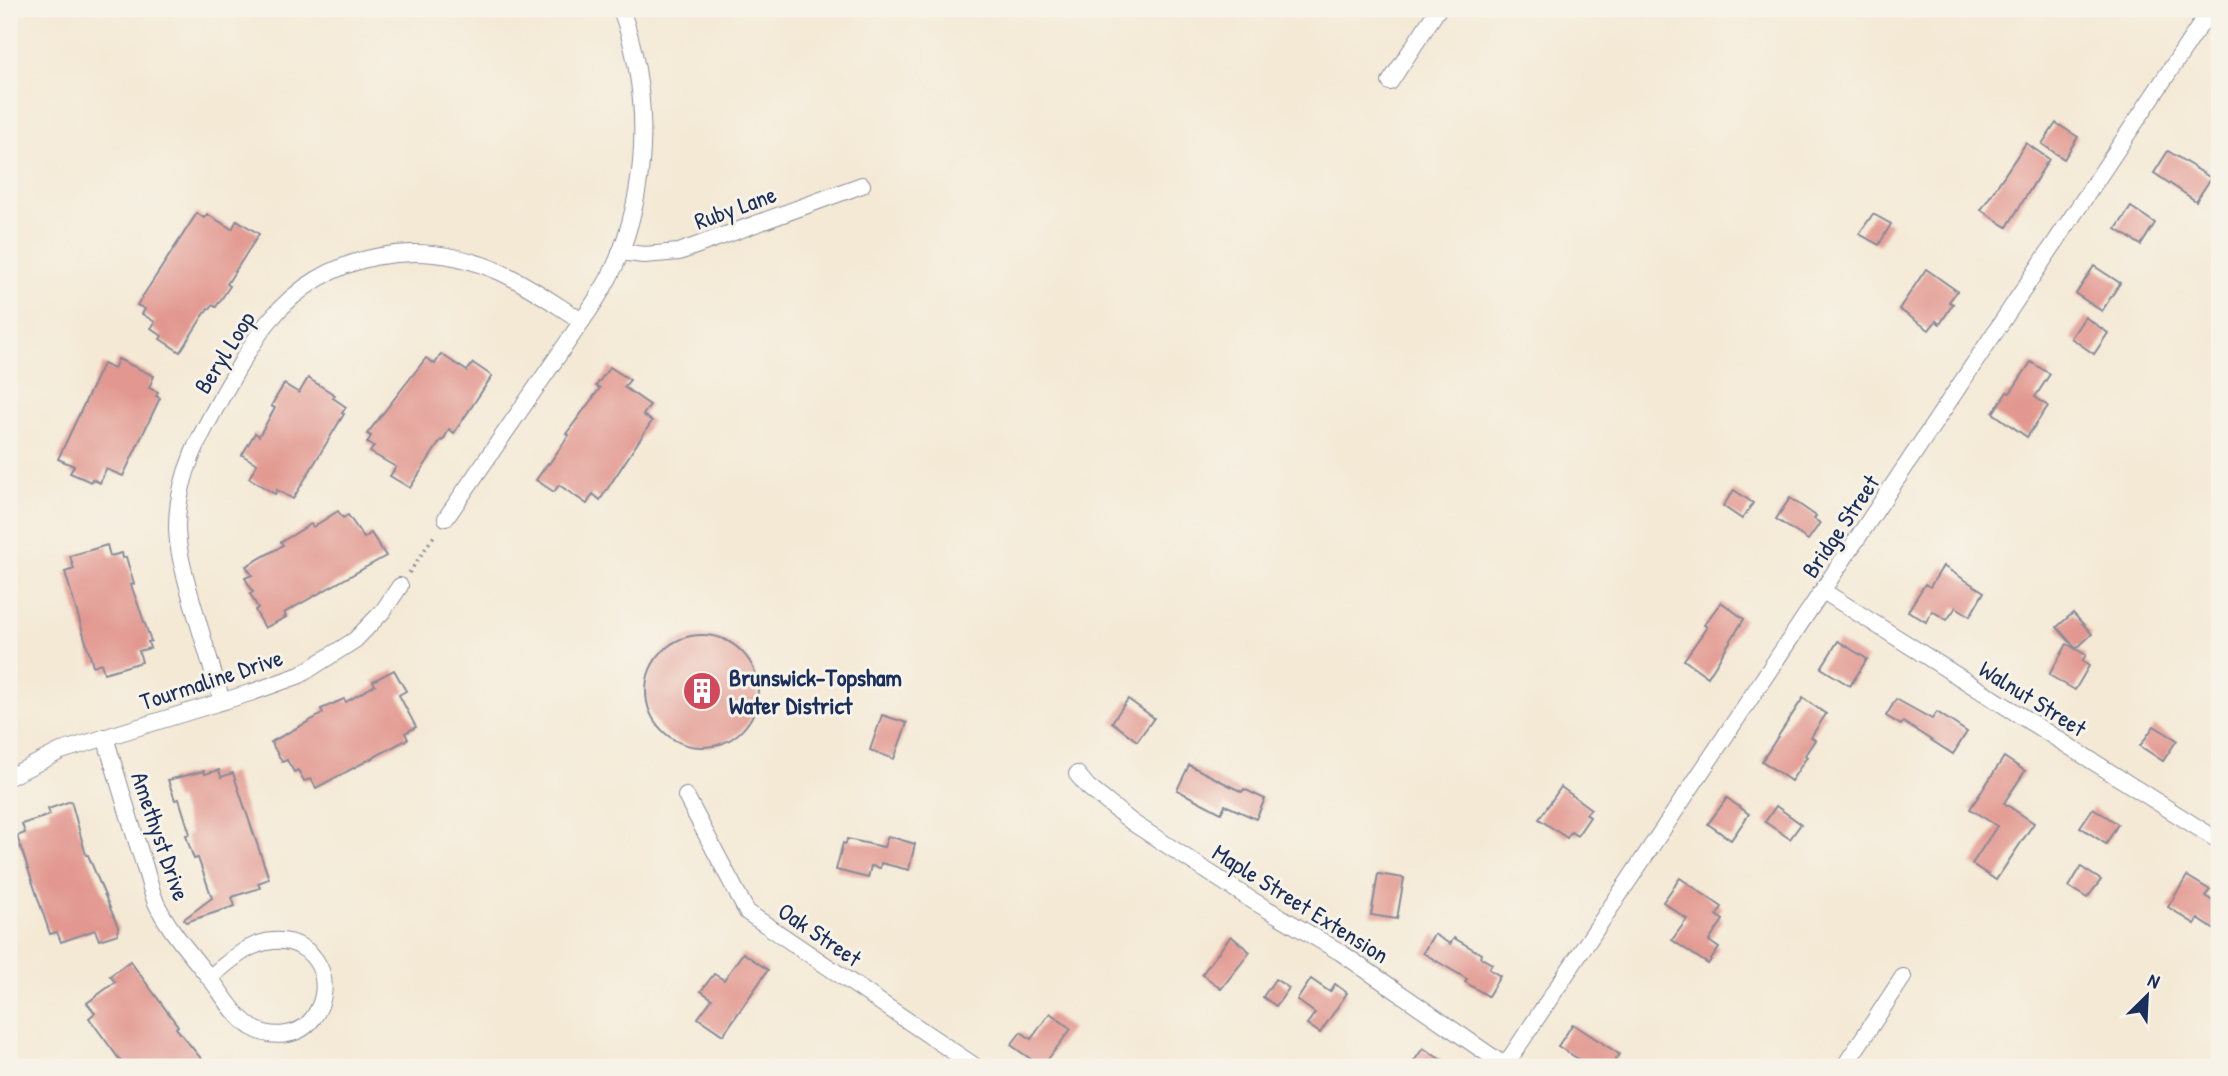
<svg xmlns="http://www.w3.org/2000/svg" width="2228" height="1076" viewBox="0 0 2228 1076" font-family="'Patrick Hand',sans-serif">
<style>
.building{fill:#e29890}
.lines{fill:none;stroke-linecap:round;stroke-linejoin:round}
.street-casing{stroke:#888c9a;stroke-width:18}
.path{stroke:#888c9a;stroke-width:3.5;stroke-dasharray:2 5;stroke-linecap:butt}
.street{stroke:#fff;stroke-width:16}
.labels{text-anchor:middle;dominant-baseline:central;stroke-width:6;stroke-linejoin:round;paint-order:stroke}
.street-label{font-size:24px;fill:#1b2f5e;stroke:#f7f3e8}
.poi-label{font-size:24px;font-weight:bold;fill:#1b2f5e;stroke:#f7f3e8;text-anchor:start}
</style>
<rect width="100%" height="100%" fill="#f7f3e8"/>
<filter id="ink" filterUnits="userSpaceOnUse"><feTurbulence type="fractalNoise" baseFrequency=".0143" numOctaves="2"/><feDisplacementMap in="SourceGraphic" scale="14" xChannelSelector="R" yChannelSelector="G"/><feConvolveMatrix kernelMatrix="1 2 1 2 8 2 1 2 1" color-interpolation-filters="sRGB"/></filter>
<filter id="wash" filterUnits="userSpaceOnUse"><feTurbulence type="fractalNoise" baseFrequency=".00686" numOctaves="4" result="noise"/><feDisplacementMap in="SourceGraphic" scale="28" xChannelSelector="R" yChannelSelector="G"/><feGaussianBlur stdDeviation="1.57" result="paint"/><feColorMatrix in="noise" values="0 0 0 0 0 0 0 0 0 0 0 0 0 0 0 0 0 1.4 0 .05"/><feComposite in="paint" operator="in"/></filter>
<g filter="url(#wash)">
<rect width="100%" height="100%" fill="#f4e9d5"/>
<g id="blocks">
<g class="building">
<path d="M2056,123L2078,137L2064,159L2042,144Z"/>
<path d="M2026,143L2049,159L2007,227L1981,210Z"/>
<path d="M2168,151L2211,178L2196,201L2154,173Z"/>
<path d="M2131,207L2155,223L2141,245L2116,229Z"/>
<path d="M197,213L204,218L207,214L232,229L237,220L259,234L227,284L230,286L216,307L212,305L210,309L208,308L180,352L160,339L162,336L151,328L155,322L142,314L145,309L137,305Z"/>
<path d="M1873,214L1891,224L1879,245L1859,234Z"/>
<path d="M2094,266L2120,283L2102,311L2076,294Z"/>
<path d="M1926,269L1957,291L1949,302L1953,304L1940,324L1936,321L1929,330L1899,309Z"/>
<path d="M2085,317L2108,333L2094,354L2071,338Z"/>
<path d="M441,354L467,371L473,363L492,376L454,433L449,429L443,441L441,440L410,488L390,476L396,467L370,452L374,446L367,443L371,436L367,434L426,358L435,364Z"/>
<path d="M118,359L154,376L149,388L158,392L156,396L160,398L123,476L106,469L100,483L92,479L91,482L70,473L74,466L58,459L103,364L114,369Z"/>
<path d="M2031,362L2050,374L2035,397L2048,406L2027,437L1993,413L2007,392L2010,393Z"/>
<path d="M610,367L630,380L624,387L650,405L643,415L652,421L600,500L593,494L587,504L559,485L554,492L536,480L548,463L549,464L569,435L566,434L600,388L596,386Z"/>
<path d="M308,378L335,395L333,398L346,407L342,413L344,414L293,499L277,490L275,494L249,478L257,464L242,455L255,433L259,436L275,408L271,406L284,384L299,393Z"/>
<path d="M1734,490L1753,503L1742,519L1723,506Z"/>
<path d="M1790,498L1816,516L1814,519L1820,523L1808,540L1776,519Z"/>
<path d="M338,511L343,518L348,515L364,538L371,533L386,556L284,613L286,617L265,628L255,610L258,608L250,594L253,592L245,578L252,575L246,566L277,549L283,545L281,542L311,524L313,527Z"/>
<path d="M107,545L110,556L122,553L123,558L126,557L134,584L131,585L151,641L148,642L150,648L139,651L142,662L104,673L101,663L93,666L65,572L74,569L70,556Z"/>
<path d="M1943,566L1984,592L1970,616L1956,607L1947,620L1932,611L1926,622L1908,611L1925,584L1930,587Z"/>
<path d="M1721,602L1744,619L1708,677L1684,660L1707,627L1704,625Z"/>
<path d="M2073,613L2092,634L2076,649L2057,627Z"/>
<circle cx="702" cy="691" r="56"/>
<path d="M1838,641L1867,659L1850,686L1821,668Z"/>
<path d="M2067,644L2086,655L2082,661L2089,666L2075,690L2049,675Z"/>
<path d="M394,670L406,691L399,695L416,727L405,733L408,739L316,788L311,779L304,781L298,770L294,772L287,760L282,762L271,742L317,717L323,713L321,709L344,699L346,702L375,685L373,681Z"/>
<path d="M1803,698L1826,714L1811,737L1815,740L1805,755L1807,757L1791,781L1762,761Z"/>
<path d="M1128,699L1154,718L1137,741L1112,722Z"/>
<path d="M1896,699L1932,719L1937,712L1967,732L1953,754L1903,722L1901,725L1886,716Z"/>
<path d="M882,715L907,723L894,759L870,750Z"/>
<path d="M2154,726L2177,740L2163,761L2140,746Z"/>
<path d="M2004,757L2025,771L2004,803L2034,823L1996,880L1972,864L1997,826L1970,809Z"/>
<path d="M1189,765L1242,792L1244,789L1265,799L1256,819L1225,805L1221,813L1177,790Z"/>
<path d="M219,770L221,777L233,773L269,879L258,883L260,888L232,897L235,906L186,922L184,919L212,898L198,858L194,859L189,845L186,835L190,834L179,799L175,800L168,780L204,771L205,774Z"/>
<path d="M1561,787L1591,809L1586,814L1590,817L1577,836L1571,832L1567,838L1539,819Z"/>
<path d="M1727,798L1749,814L1731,840L1708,824Z"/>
<path d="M71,801L86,855H88L118,927V934L99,940L95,930L61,942L57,932L50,934L17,836L25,833L22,824L50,815L48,809Z"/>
<path d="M1776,806L1801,824L1790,839L1765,822Z"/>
<path d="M2093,808L2118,824L2106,844L2080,827Z"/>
<path d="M888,836L915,844L909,870L881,863L880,868L871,866L868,878L836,870L843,843L846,844L847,839L884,847Z"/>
<path d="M2081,867L2101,880L2087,898L2069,887Z"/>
<path d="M1378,874L1404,878L1397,919L1371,915Z"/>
<path d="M2187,876L2210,890L2205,896L2219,905V933L2198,919L2195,924L2168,907Z"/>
<path d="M1680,878L1722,907L1717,915L1723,920L1709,941L1719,948L1708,964L1672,940L1687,919L1663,902Z"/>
<path d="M1434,934L1450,944L1454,938L1481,954L1480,957L1492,964L1489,969L1500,976L1488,996L1465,982L1467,979L1423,953Z"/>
<path d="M1231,936L1250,952L1221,989L1202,974Z"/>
<path d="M743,953L768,970L723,1035L698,1018L712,999L701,991L714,974L724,980Z"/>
<path d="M130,961L178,1026L176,1028L208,1067H125L89,1018L95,1013L87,1003L115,982L110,976Z"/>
<path d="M1275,979L1289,988L1276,1006L1263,997Z"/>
<path d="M1311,979L1330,992L1335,984L1347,993L1320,1033L1307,1024L1315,1013L1297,1000Z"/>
<path d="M1050,1013L1071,1029L1042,1067L1011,1045L1021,1032L1031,1039Z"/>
<path d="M1573,1024L1619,1054L1611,1067H1591L1558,1046Z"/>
<path d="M1423,1048L1452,1067H1410Z"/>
</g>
</g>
</g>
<g filter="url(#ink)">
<use href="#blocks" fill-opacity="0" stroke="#888c9a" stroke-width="2"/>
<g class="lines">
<defs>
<g id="street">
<path d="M1390,82L1438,9"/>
<path d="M620,252L644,255L679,252L862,185"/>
<path d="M446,518L582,321C597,299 612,276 621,251C650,173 649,87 621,9"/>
<path d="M1823,591L2219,841"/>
<path d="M222,701C211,665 200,630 190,594C184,572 177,549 177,526C177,473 204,428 229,384C242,362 253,340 269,321C327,251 420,236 500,272C529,285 556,305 582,321"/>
<path d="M105,737C118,779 130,822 144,864C148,877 151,892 157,905C171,933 194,958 213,982C224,997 235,1016 251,1027C270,1039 299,1038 313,1018C338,984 317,938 273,941C247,943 228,963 209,978"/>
<path d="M1077,774L1088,787L1133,823L1250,899L1340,952L1507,1067"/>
<path d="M9,777L61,751L253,692L300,675L355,640L383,611L400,586"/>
<path d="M686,796L747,912L976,1067"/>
<path d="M1504,1067L2211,9"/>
<path d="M1844,1067L1903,977"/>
</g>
</defs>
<use href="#street" class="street-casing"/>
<path class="path" d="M409,573L436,533"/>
<use href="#street" class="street"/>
</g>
</g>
<defs>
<symbol id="building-disc" viewBox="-11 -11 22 22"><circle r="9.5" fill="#d1495b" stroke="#f7f3e8"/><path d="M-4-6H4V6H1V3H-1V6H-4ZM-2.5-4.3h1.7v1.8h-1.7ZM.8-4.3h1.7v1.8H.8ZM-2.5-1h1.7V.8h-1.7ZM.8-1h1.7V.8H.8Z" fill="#fff"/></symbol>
</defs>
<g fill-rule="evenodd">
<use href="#building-disc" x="680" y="669" width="44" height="44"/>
</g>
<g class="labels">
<g class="street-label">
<text transform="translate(735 207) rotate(-20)">Ruby Lane</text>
<text transform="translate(224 352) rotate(-58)">Beryl Loop</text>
<text transform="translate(1840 526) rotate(-56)">Bridge Street</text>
<text transform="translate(211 679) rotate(-18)">Tourmaline Drive</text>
<text transform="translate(2033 698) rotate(32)">Walnut Street</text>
<text transform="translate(161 836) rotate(71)">Amethyst Drive</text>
<text transform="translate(1301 903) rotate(32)">Maple Street Extension</text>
<text transform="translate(820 934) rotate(34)">Oak Street</text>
</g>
<g class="poi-label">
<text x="729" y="677">Brunswick-Topsham<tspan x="729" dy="28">Water District</tspan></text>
</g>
</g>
<rect width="2228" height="1076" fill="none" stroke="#f7f3e8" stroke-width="35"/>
<g transform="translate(2147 996) rotate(24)" stroke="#f7f3e8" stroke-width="5" paint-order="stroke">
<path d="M0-5L12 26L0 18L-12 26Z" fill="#1b2f5e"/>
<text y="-10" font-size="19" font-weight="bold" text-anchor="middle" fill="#1b2f5e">N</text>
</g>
</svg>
